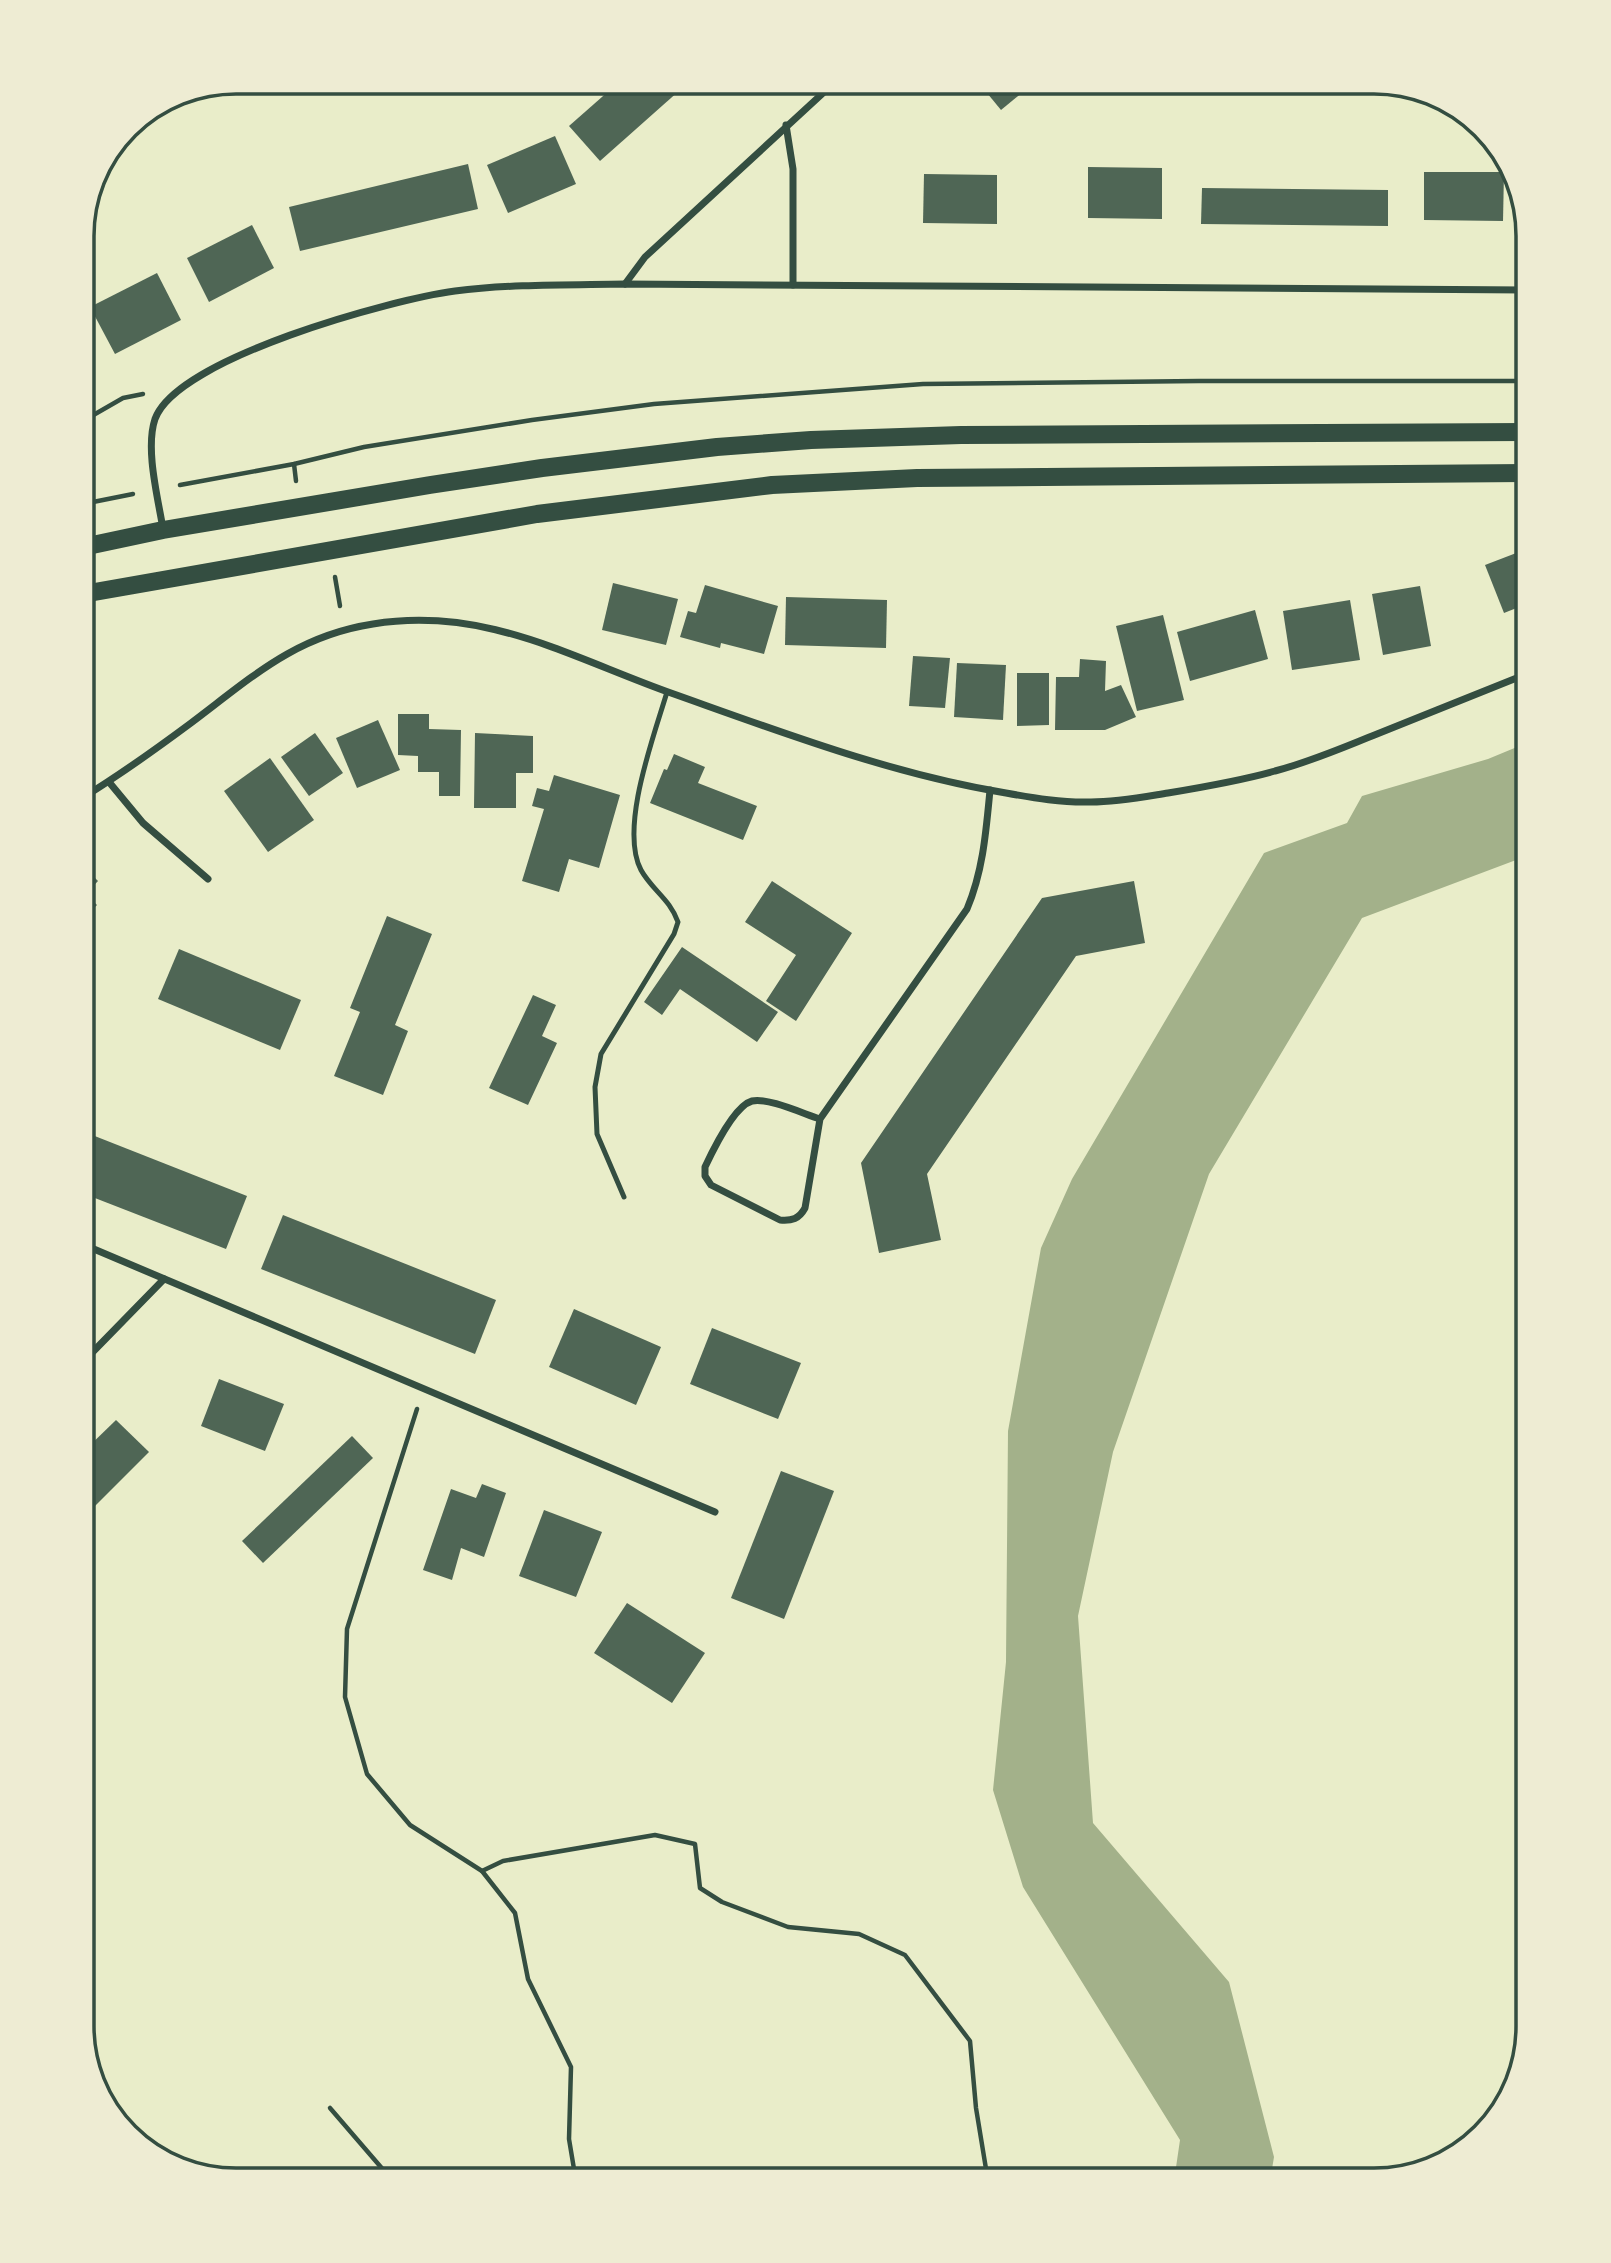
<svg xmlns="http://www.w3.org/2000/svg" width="1611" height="2263" viewBox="0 0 1611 2263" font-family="'Titillium Web',sans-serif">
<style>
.water{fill:#a3b18a}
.building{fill:#4f6655}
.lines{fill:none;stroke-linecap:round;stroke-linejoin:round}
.path{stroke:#344e41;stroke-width:4.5}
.service{stroke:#344e41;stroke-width:5}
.minor{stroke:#344e41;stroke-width:7}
.primary{stroke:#344e41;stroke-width:18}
.rim{fill:none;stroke:#344e41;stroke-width:3.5}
</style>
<rect width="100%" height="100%" fill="#e9edc9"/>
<path class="water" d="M1529,742V855L1362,918L1209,1174L1113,1452L1078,1616L1093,1823L1229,1982L1274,2157L1270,2181H1174L1180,2140L1023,1887L993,1790L1006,1662L1008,1431L1041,1248L1072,1179L1264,853L1347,823L1362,796L1488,759Z"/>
<g class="building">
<path d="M619,82H689L600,161L569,126Z"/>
<path d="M978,82H1035L1001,110Z"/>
<path d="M555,136L576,184L508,213L487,165Z"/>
<path d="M468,164L478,209L300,251L289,207Z"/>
<path d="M1088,167L1162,168V219L1088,218Z"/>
<path d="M1424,172H1504L1503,221L1424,220Z"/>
<path d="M924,174L997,175V224L923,223Z"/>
<path d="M1202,188L1388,190V226L1201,224Z"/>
<path d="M252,225L274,268L209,302L187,258Z"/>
<path d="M157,273L181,320L115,354L90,307Z"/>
<path d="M1529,548V603L1504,613L1485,565Z"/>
<path d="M613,583L678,599L666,645L602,630Z"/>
<path d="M705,585L778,606L764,654L721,643L720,648L680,637L688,611L696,613Z"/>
<path d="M1420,586L1431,646L1383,655L1372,594Z"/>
<path d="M786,597L887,600L886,648L785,645Z"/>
<path d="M1350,600L1360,660L1292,670L1283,611Z"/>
<path d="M1255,610L1268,659L1190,681L1177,632Z"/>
<path d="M1163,615L1184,700L1137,711L1116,626Z"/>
<path d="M913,656L950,658L945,708L909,706Z"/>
<path d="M1080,659L1106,661L1105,691L1121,685L1136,717L1105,730H1055L1056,677H1079Z"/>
<path d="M957,663L1006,665L1003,720L954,717Z"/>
<path d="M1017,673H1049V725L1017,726Z"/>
<path d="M398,714H429V729L461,730L460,796H439V772H418V756L398,755Z"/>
<path d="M378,720L400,770L357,788L336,738Z"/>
<path d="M315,733L343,773L309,796L281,757Z"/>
<path d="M475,733L533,736V773H516V808H474Z"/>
<path d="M674,754L705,767L698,783L757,806L743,840L650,803L664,769L667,770Z"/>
<path d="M270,758L314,820L268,852L224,791Z"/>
<path d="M554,775L620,795L599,868L569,859L559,892L522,881L544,809L532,806L537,788L549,791Z"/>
<path d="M82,865L98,881L86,894L97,905L82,920Z"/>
<path d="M772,881L852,933L796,1021L766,1001L796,955L745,922Z"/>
<path d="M1134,881L1145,943L1076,956L927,1174L941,1240L879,1253L861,1163L1042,898Z"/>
<path d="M387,916L432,934L395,1025L408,1031L383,1095L334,1076L360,1012L350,1008Z"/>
<path d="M682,947L778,1012L757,1042L680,989L662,1015L644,1002Z"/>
<path d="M179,949L301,1000L280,1050L158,999Z"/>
<path d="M533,995L556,1005L542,1036L557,1043L528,1105L489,1088Z"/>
<path d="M82,1131L247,1196L226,1249L82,1193Z"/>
<path d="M283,1215L496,1300L475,1354L261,1269Z"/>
<path d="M574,1309L661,1347L636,1405L549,1367Z"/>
<path d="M712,1328L801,1363L778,1419L690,1384Z"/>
<path d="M219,1379L284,1404L265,1451L201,1426Z"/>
<path d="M116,1420L149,1452L82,1519V1453Z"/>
<path d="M352,1436L373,1458L263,1563L242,1541Z"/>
<path d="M781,1471L834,1491L784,1619L731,1598Z"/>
<path d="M482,1484L506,1493L484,1557L461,1548L452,1580L423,1570L451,1489L476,1498Z"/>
<path d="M544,1510L602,1532L576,1597L519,1576Z"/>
<path d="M627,1603L705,1653L672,1703L594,1653Z"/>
</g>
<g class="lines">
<g class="path">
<path d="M83,421L123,398L143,394"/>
<path d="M294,464L296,481"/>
<path d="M180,485L294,464L364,447L532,420L654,404L923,384L1199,381H1529"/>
<path d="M83,504L133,494"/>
<path d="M335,577L340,606"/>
<path d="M417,1409L347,1629L345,1697L367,1774L410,1825L482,1871L515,1913L528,1979L571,2067L569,2139L576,2181"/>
<path d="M482,1871L503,1861L655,1835L695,1844L700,1888L722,1902L788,1927L859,1934L905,1955L970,2041L976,2108L988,2181"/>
<path d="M330,2108L392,2180"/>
</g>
<path class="service" d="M624,1197L597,1134L595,1087L601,1054L674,934L678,922C670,899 652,890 641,870C619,828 654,736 667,692"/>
<g class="minor">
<path d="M786,125L793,169V285"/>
<path d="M625,284L645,257L835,82"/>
<path d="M163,529C158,498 145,449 155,419C177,358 393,299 455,291C511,284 568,285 625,284L1529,290"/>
<path d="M109,782L143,823L208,879"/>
<path d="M82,798C120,775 156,749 191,723C251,678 295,636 373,624C485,606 570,657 671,693C781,732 891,774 1006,793C1034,798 1063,803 1091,802C1117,802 1143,797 1168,793C1204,787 1240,781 1275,771C1310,762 1344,747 1377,734C1428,714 1478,693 1529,673"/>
<path d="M820,1119C804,1114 767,1097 752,1101C734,1106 713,1150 705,1167V1176L711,1185L780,1220C792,1221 799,1219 805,1208L820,1119L967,909C983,871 986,832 990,790"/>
<path d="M82,1244L715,1512"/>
<path d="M82,1363L164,1279"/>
</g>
<g class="primary">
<path d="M83,547L163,530L430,485L542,468L717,447L811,440L961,435L1529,432"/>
<path d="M83,594L537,514L772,485L917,478L1529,473"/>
</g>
</g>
<path d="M0 0H1611V2263H0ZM236 94H1374A142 142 0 0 1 1516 236V2026A142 142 0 0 1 1374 2168H236A142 142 0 0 1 94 2026V236A142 142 0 0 1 236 94Z" fill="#eeecd3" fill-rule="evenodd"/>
<path class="rim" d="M236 94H1374A142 142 0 0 1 1516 236V2026A142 142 0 0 1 1374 2168H236A142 142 0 0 1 94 2026V236A142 142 0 0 1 236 94Z"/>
</svg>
